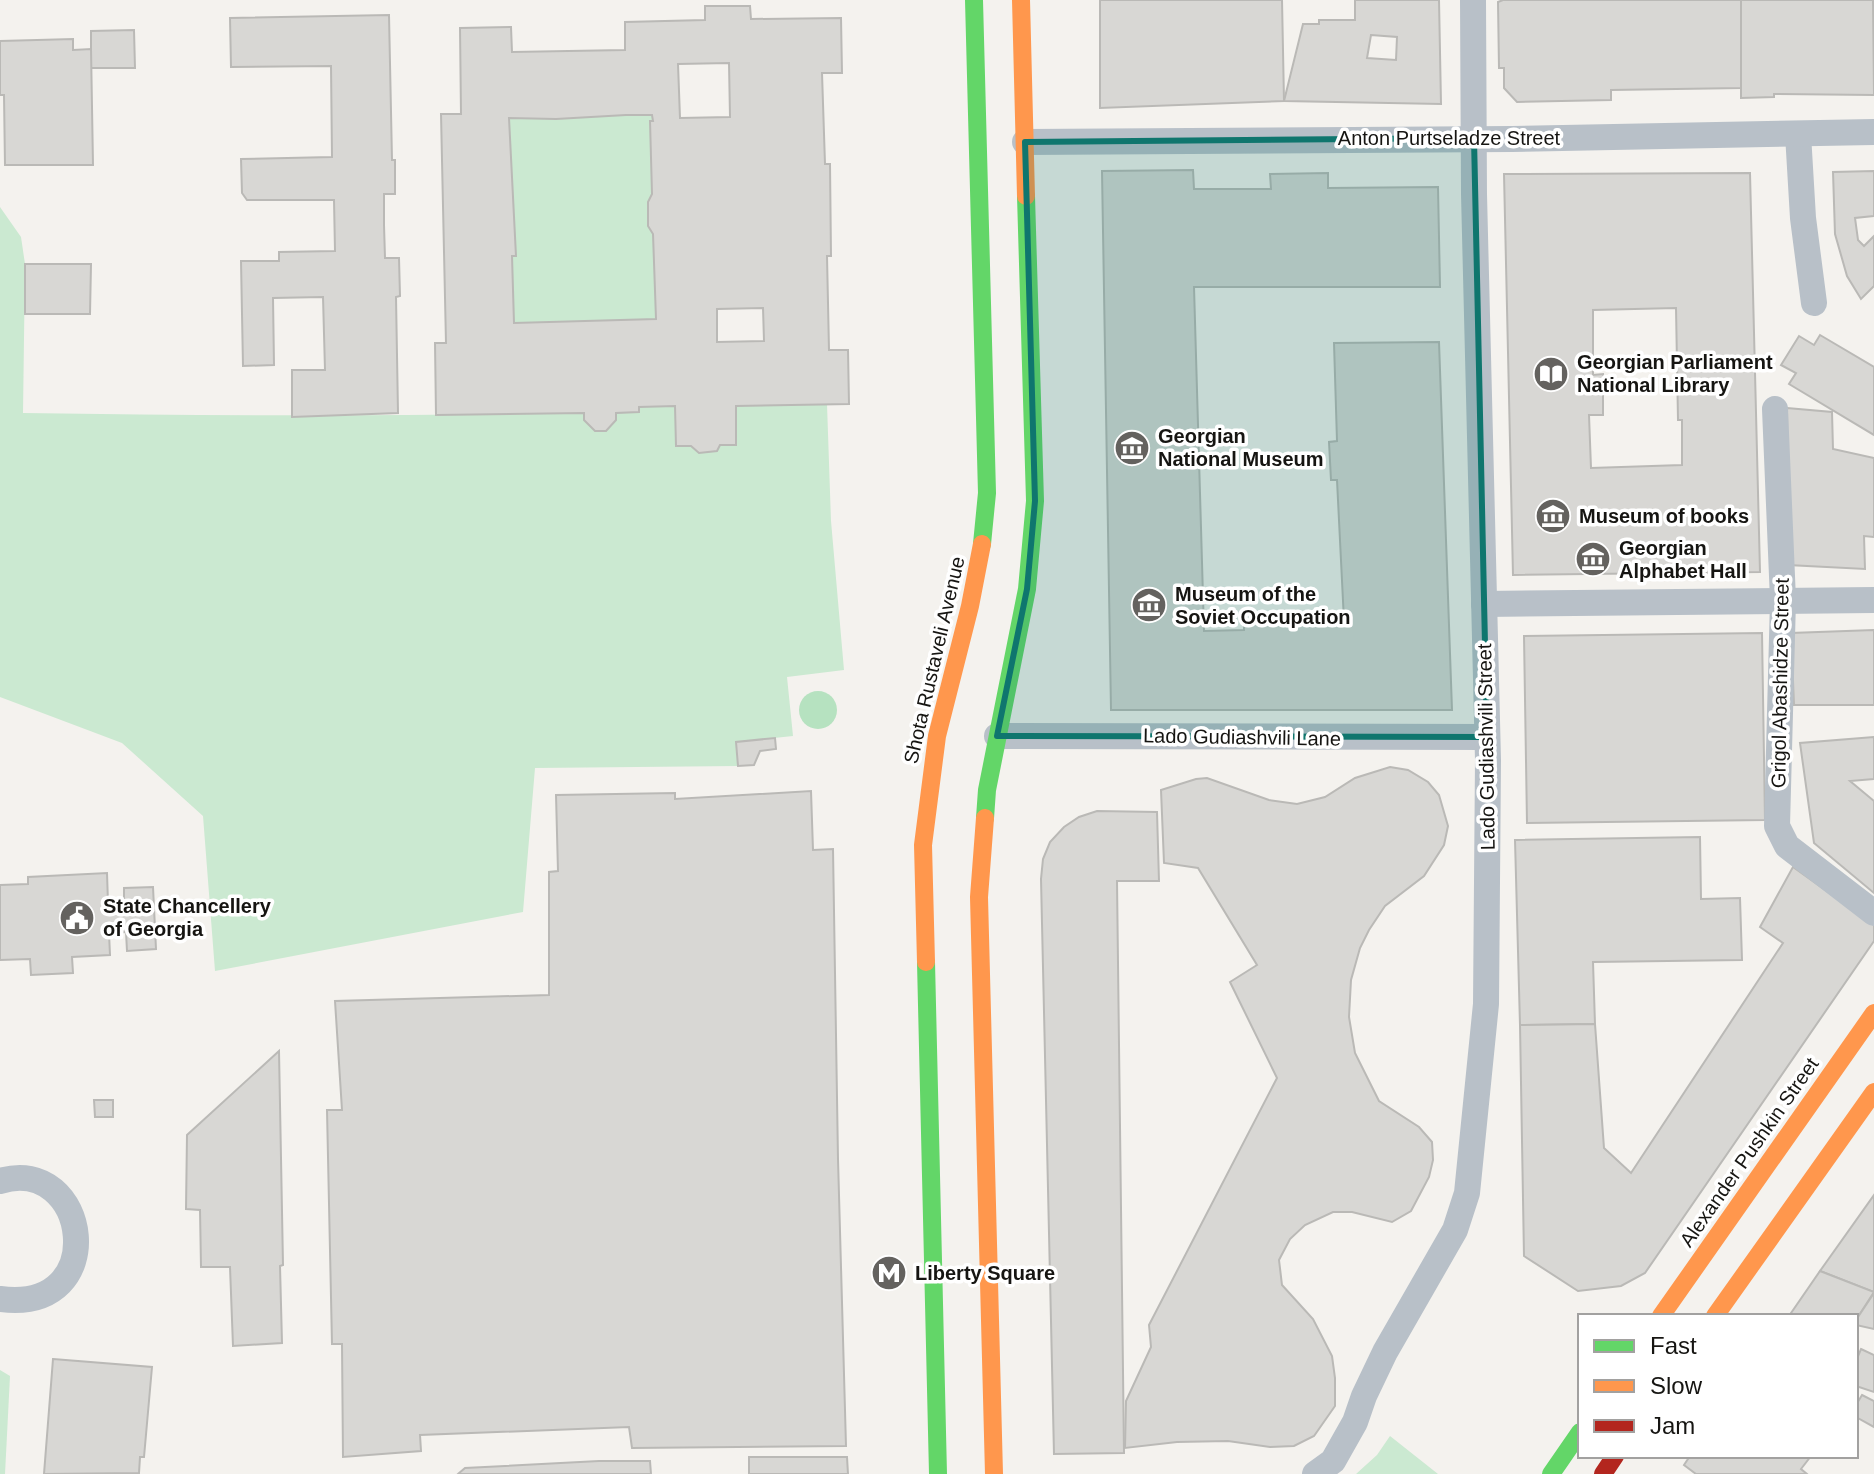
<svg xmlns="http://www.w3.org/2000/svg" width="1874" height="1474" viewBox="0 0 1874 1474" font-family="Helvetica,sans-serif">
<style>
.green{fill:#cbe9d1}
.forest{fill:#b6e2c0}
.building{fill:#d8d7d4;stroke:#bab9b6;stroke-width:2;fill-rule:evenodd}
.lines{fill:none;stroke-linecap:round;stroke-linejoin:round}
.street{stroke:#b8c0c8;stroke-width:26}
.fast{stroke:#63d668;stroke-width:18}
.slow{stroke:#ff974d;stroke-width:18}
.jam{stroke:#b3261e;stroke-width:18}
.marked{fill:#0f766e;fill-opacity:0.2;stroke:#0f766e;stroke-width:6;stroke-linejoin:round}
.labels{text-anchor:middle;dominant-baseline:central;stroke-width:7;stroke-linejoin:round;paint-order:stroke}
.street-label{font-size:20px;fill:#161512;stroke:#fff}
.poi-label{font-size:20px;font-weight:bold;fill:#161512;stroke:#fff;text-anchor:start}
</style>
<rect width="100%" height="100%" fill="#f4f2ee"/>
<g class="green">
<path d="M626,115H652L653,121H650L652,194C646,206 646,222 653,234L656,319L514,323L512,256L516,255L509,119H557Z"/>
<path d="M0,207L21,237L25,264L23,413C212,416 396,416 584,413V420L595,431H606L616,420V413L639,412V407L675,406L676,445L691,446L699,453L717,451L720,445H736V406L827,404L831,521L844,670L787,677L793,736L736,742L738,766L535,768L523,912L215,971L203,816L122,743L0,697Z"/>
<path d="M0,1370L10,1376L5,1474H0Z"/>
<path d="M1390,1436L1438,1474H1356L1377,1455Z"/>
</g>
<circle class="forest" cx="818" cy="710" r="19"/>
<g class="building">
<path d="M1100,0H1282L1284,101L1100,108Z"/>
<path d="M1355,0H1439L1441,104L1284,101L1303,24H1319V20H1355ZM1371,35L1397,37L1396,60L1367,58Z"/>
<path d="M1503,0H1741V88L1611,90V100L1517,102L1504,88V68H1499L1498,2Z"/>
<path d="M1741,0H1873L1874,95L1774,94V97L1741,98Z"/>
<path d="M705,6H750L751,19L841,18L842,73H822L825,164H830L831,256H827L829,350H848L849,404L736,406V445H720L717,451L699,453L691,446H676L675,406L639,407V412L616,413V420L606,431H595L584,420V413L436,415L435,343H446L441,114H461L460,28L511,27L512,52L625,50V22L705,20ZM729,63L730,117L680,118L678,64ZM626,115H652L653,121H650L652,194L648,202V226L653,234L656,319L514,323L512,256H516L509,118L556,119ZM763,308L764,341L717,342V309Z"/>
<path d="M389,15L392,160H395V194H384V225L385,258H399L400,296L396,297L398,413L292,417V370H325L323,297L273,298L274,365L243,366L241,261H279V252L335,251L334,200H247L242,193L241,159L332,157L331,66L231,67L230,18Z"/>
<path d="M134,30L135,68H91V31Z"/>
<path d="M73,39V50L91,49L93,165H5L4,95H0V41Z"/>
<path d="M1193,170L1194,189H1271L1270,174L1328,173V188L1438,187L1440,287H1194L1204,631L1244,630V623L1344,621L1337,480H1331L1329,442L1337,441L1334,343L1439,342L1452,710H1111L1102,171Z"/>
<path d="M1874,171V216L1855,218L1858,240L1864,246L1874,236V286L1861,299L1847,276L1835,234L1833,172Z"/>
<path d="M1750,173L1760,572L1513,575L1504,174ZM1676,308L1678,420H1682V465L1591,468L1589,415H1603V374L1593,375V310Z"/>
<path d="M25,264H91L90,314H25Z"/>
<path d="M1820,335L1874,367V435L1789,384L1796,373L1781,365L1799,336L1814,345Z"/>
<path d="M1787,408L1832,412L1833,449L1874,458V537L1864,536L1865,569L1788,565Z"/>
<path d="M1874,630V705H1794L1791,633Z"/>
<path d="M1762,633L1765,820L1527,823L1524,636Z"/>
<path d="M1874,737V779L1850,781L1874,801V893L1814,843L1800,743Z"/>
<path d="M775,738L776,749L760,751L754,765L738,766L736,742Z"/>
<path d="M1390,767L1408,770L1428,782L1439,795L1448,826L1444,845L1424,876L1385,906L1369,930L1360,948L1351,980L1349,1017L1355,1053L1379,1101L1419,1127L1432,1142L1433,1160L1429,1177L1411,1211L1392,1222L1352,1212H1333L1305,1225L1290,1239L1279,1260L1282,1285L1313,1319L1332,1356L1335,1378V1406L1314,1436L1294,1446L1270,1447L1228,1441L1177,1442L1125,1448L1126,1401L1151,1347L1149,1325L1277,1078L1230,982L1257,965L1198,868L1164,863L1161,790L1196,779L1207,778L1269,800L1297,804L1325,797L1355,778Z"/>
<path d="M811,791L813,850L833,849L838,1159L846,1446L632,1448L629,1427L420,1435L421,1451L343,1457L342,1344H332L327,1110H342L335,1001L549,995V872L558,871L556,795L675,793V799Z"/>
<path d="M1097,811L1157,812L1159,881H1117L1124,1453L1054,1454L1041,879L1043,859L1050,842L1064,827L1079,817Z"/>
<path d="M1700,837L1701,899L1740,898L1742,960L1593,962L1595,1024L1520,1025L1515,840Z"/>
<path d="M1793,867L1874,925V941L1645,1273L1621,1286L1578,1291L1524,1256L1520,1025L1595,1024L1604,1148L1631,1173L1783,943L1760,927Z"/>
<path d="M107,873L108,903L124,902V888L153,887L156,949L127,951L126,932L109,933L110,955L72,957L73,973L31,975L30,959L0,960V885L28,884V877Z"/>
<path d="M279,1051L283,1265L280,1266L282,1343L233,1346L230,1267H201L200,1210L186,1209L187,1135Z"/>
<path d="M94,1100H113V1117H95Z"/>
<path d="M1874,1195V1292L1820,1271Z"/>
<path d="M1820,1271L1874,1292L1856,1320V1316H1789Z"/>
<path d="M1874,1293V1329L1856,1325V1320Z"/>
<path d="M1861,1349L1874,1355V1392L1856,1386V1361Z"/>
<path d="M53,1359L152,1367L144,1457H140L139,1473L44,1474Z"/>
<path d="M1862,1395L1874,1401V1427L1856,1417V1405Z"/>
<path d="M1690,1456H1811L1801,1469L1807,1474H1696L1684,1465Z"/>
<path d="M749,1457H847L848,1474H749Z"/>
<path d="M599,1461H650L651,1474H458L465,1468Z"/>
</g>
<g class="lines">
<g class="street">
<path d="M1798,134L1803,218L1814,303"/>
<path d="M1025,142L1512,139L1874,132"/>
<path d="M1775,409L1783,600L1777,826L1787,846L1874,913"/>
<path d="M1484,604L1874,600"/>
<path d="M997,736L1487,737"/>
<path d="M0,1181C89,1154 113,1314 0,1299"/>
<path d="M1315,1474L1333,1461L1355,1422L1364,1396L1385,1352L1455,1230L1467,1193L1486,1004L1488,760L1474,194L1473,0"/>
</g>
<g class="fast">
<path d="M974,0L987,493L982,544"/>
<path d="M985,818L987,790L1027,589L1035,501L1026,196"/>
<path d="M926,962L938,1474"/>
<path d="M1551,1474L1580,1432"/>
</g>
<g class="slow">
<path d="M1021,0L1026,196"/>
<path d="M985,818L979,897L994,1474"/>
<path d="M926,962L923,845L937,736L970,606L982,544"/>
<path d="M1661,1316L1874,1013"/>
<path d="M1715,1316L1874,1092"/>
</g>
<path class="jam" d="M1603,1474L1615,1456"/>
</g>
<path class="marked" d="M1474,138L1487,737L997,736L1027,589L1035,501L1025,142Z"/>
<defs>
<symbol id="library-disc" viewBox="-11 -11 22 22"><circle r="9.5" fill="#64625f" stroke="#fff"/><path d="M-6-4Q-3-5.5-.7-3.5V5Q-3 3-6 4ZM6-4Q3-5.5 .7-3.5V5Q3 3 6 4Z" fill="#fff"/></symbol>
<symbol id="museum-disc" viewBox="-11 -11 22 22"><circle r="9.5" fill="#64625f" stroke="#fff"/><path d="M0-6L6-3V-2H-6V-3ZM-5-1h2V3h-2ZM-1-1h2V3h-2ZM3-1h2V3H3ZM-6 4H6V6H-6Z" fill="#fff"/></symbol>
<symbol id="civic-disc" viewBox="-11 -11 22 22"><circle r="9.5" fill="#64625f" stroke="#fff"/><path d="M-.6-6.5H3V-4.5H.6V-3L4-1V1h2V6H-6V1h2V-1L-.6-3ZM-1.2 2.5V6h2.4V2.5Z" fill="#fff"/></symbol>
<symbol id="metro-disc" viewBox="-11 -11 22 22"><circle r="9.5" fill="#64625f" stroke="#fff"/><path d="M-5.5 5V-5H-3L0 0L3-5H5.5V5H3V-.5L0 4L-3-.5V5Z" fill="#fff"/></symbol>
</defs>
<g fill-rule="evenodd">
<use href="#library-disc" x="1531" y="354" width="40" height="40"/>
<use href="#museum-disc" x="1112" y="428" width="40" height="40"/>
<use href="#museum-disc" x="1533" y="496" width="40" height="40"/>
<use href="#museum-disc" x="1573" y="539" width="40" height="40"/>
<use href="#museum-disc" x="1129" y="585" width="40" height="40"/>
<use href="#civic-disc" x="57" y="898" width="40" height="40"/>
<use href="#metro-disc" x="869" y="1253" width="40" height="40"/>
</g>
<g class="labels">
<g class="street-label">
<text x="1449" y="138">Anton Purtseladze Street</text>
<text transform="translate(934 660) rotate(-77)">Shota Rustaveli Avenue</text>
<text transform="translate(1780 683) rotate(-89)">Grigol Abashidze Street</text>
<text transform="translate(1242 737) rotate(1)">Lado Gudiashvili Lane</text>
<text transform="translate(1486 747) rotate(-91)">Lado Gudiashvili Street</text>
<text transform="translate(1749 1152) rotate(-55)">Alexander Pushkin Street</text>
</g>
<g class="poi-label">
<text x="1577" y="362">Georgian Parliament<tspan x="1577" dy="23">National Library</tspan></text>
<text x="1158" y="436">Georgian<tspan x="1158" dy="23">National Museum</tspan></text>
<text x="1579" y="516">Museum of books</text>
<text x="1619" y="548">Georgian<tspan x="1619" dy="23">Alphabet Hall</tspan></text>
<text x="1175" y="594">Museum of the<tspan x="1175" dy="23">Soviet Occupation</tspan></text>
<text x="103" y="906">State Chancellery<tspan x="103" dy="23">of Georgia</tspan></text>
<text x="915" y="1273">Liberty Square</text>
</g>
</g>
<rect x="1578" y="1314" width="280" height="144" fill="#ffffff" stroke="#a2a1a0" stroke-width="2"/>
<rect x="1594" y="1340" width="40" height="12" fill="#63d668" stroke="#a2a1a0" stroke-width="2"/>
<text x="1650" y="1354" font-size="24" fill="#161512">Fast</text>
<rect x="1594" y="1380" width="40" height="12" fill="#ff974d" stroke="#a2a1a0" stroke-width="2"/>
<text x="1650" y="1394" font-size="24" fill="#161512">Slow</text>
<rect x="1594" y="1420" width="40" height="12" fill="#b3261e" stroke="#a2a1a0" stroke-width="2"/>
<text x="1650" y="1434" font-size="24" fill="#161512">Jam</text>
</svg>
